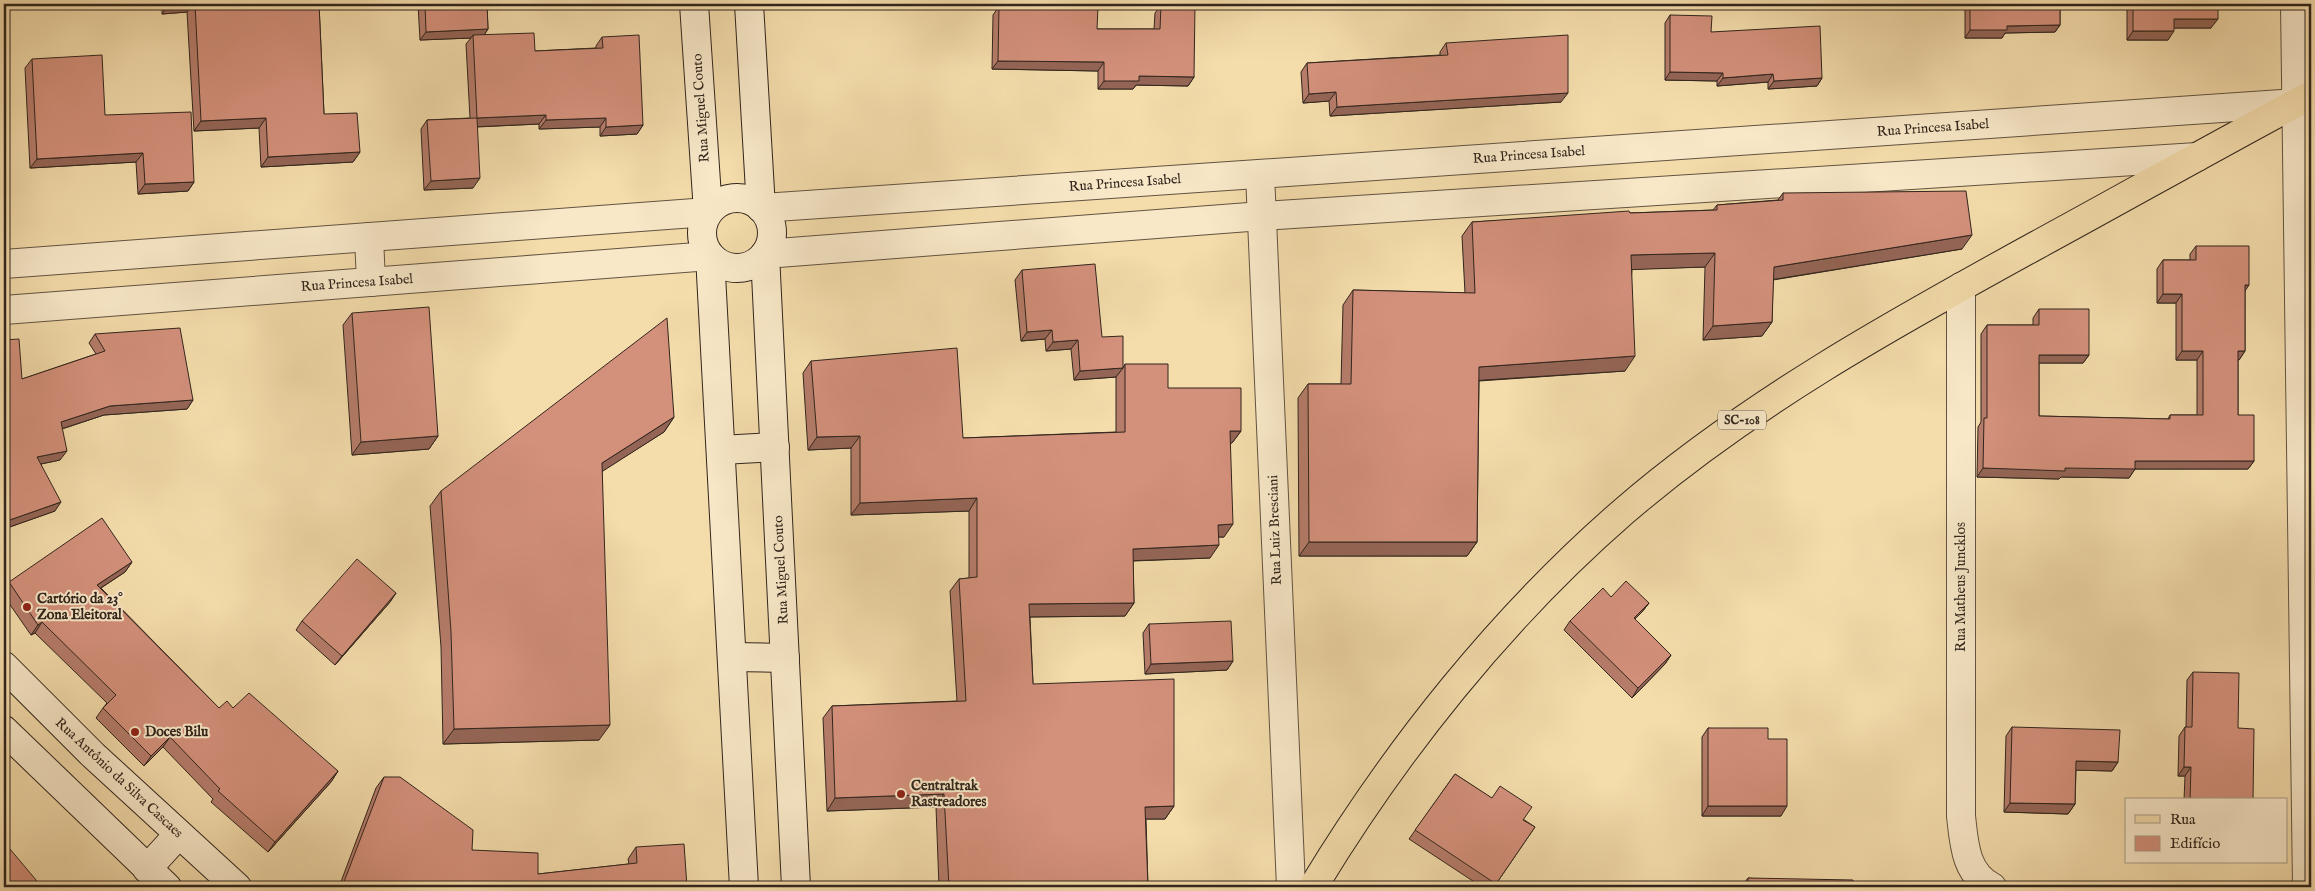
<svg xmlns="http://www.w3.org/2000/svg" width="2315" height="891" viewBox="0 0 2315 891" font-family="'IM FELL English',serif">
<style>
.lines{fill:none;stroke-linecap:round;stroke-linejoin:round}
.street-casing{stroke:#625340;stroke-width:30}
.secondary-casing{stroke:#31251d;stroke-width:30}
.primary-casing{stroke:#31251d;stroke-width:30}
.street{stroke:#f8e8c8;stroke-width:28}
.secondary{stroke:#f8e8c8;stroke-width:28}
.primary{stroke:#f4dcab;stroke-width:28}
.wall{fill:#b57c6a;stroke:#31251d}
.shaded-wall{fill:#946556;stroke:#31251d}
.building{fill:#d3907b;stroke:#31251d}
.poi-dot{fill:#8f2418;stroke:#f8e8c8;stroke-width:2}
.labels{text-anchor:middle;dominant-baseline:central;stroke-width:4;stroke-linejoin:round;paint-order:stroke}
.shield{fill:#f8e8c8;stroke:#6d6050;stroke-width:1}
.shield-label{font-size:12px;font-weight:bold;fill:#31251d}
.street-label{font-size:14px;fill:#31251d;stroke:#f8e8c8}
.poi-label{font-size:14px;font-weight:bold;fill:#31251d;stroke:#f8e8c8;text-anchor:start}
</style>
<rect width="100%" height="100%" fill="#f4dcab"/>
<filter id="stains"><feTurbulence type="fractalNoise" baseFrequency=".004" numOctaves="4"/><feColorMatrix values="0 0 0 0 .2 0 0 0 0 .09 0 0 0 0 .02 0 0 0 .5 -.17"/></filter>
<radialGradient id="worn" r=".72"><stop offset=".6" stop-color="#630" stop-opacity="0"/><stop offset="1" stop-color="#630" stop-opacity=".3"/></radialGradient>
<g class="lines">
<defs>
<g id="street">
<path d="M2295,4L2307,887"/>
<path d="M1260,174L1291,887"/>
<path d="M761,208L2296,103"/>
<path d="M369,237L371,282"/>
<path d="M765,254L1262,216L2197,157"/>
<path d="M4,264L708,212"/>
<path d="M1961,287V816C1964,843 1965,873 1992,887"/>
<path d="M4,310L710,256"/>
</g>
<g id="secondary">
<path d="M694,4L708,212"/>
<path d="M749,4L761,208"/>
<circle cx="737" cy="233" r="35"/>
<path d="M765,254L796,887"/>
<path d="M710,256L744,887"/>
<path d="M721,450L775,447"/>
<path d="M732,657L785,658"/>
<path d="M4,666L93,755L237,887"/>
<path d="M4,730L167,887"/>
<path d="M147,869L178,835"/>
</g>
<path id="primary" d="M1313,887C1396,750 1501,618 1623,512C1748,404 1893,324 2037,245C2129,195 2219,144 2311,95"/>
</defs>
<use href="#street" class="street-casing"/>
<use href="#secondary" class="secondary-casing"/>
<use href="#primary" class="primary-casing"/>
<use href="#street" class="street"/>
<use href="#secondary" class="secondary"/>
<use href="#primary" class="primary"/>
</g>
<g class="wall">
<path d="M162,4H319L324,114L360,152L353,162L261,167L259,128L194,131L187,12L162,14Z"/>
<path d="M418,4H487L488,29L484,35L535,51L596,48V46L602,37L643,125L637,134L600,136V127L539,129V124L477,127L473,188L424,190L421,129L427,120L470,118L466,44L471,38L420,40Z"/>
<path d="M1965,4H2060V25L2055,32L2005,33L2002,38H1965Z"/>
<path d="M2127,4H2218L2211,28H2174L2168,40H2127Z"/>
<path d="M1161,5L1194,77L1188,86L1136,85L1133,89H1098V71L992,69L993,15L999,6L1097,29H1154L1155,13Z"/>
<path d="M1670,15L1711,32L1822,78L1817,86L1768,89V82L1717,86V81L1665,80V23Z"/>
<path d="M1446,43L1561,102L1330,116L1329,101L1303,103L1301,72L1307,63L1440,55V52Z"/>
<path d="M32,59L105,115L194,182L188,191L138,194L136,162L30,168L25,68Z"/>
<path d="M1783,193L1962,249L1773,280L1772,322L1762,336L1703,340L1705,267L1632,269L1625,371L1479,381L1477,542L1467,556H1299L1298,398L1308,384H1341L1343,305L1353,290L1465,293L1462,236L1472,222L1630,213L1713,210L1717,205L1778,200Z"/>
<path d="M2196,246L2245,291V351L2239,360H2238V415L2254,461L2248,469H2135L2129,478L2061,477L2059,479L1977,477L1978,427L1981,422V334L1987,325H2033V318L2039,309L2089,355L2083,363H2039V416L2168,419L2170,415H2197V360H2176V303H2157V269L2163,260H2190V254Z"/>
<path d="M1022,270L1102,337L1123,368L1125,364L1241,431L1232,443H1230L1224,537H1218L1210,558L1133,561L1134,603L1125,616L1030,617L1033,684L1174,806L1165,819H1146L1148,887H939L936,807L827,811L823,718L832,706L957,701L950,591L959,579L969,578V511L851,515V448L808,450L803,373L811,361L963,438L1116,432V377L1074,380L1071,349L1046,351L1045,339L1021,341L1015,280Z"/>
<path d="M352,313L438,436L429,449L352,455L343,325Z"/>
<path d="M95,334L193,400L187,409L104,415L62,429L60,460L41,464L55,511L4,529V340L22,379L96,354L89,343Z"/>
<path d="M674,417L664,432L602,471L599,740L443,744L441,647L430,506L441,491Z"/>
<path d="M132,562L125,572L101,588L219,708H233L338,771L331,782L268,852L211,802L213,799L163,747L144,766L96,718L103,708L107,703L35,633L31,635L4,596V589L9,582Z"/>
<path d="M396,593L390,602L335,665L296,630L302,621Z"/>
<path d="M1611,597L1649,603L1642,612L1635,619L1671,655L1665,664L1632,698L1564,630L1570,621Z"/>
<path d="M1149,624L1233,661L1227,670L1145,674L1143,633Z"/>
<path d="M2193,672L2238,728L2253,800H2184L2185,776H2178L2179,736L2185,727H2186L2187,680Z"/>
<path d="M2012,727L2118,762L2112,771L2076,770L2075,804L2068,814L2004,812L2006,736Z"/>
<path d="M1708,728L1768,739L1781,816H1702V737Z"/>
<path d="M1455,774L1535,827L1494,887H1482L1409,839Z"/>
<path d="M384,777L472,850L538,874L629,864L628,859L636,847L687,887H339L376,788Z"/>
<path d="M1748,878L1853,887H1741Z"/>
</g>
<g class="shaded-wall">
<path d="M169,4H193L187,12L162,14Z"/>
<path d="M2174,19H2218L2211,28H2168Z"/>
<path d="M2060,25L2055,32L2005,33L2002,38H1965L1970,30L2007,26Z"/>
<path d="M488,29L482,38L473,35L471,38L420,40L426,32Z"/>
<path d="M2133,31H2174L2168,40H2127Z"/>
<path d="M998,61L1104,62L1098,71L992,69Z"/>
<path d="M1670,72L1723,73L1717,81L1665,80Z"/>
<path d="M1773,74L1768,82L1717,86L1723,78Z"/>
<path d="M1139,76L1194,77L1188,86L1136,85L1133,89H1098L1104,81Z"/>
<path d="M1822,78L1817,86L1768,89L1774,81Z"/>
<path d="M1336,92L1329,101L1303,103L1309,94Z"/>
<path d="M1568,93L1561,102L1330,116L1337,107Z"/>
<path d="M546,115L539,124L470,127L477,118Z"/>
<path d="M266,118L259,128L194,131L201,121Z"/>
<path d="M606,118L600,127L539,129L546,120Z"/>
<path d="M643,125L637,134L600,136L606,127Z"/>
<path d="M360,152L353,162L261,167L268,157Z"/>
<path d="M143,153L136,162L30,168L37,159Z"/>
<path d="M480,178L473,188L424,190L431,181Z"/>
<path d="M194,182L188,191L138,194L145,184Z"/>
<path d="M1972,235L1962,249L1764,281L1774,267Z"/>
<path d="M1715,253L1705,267L1621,270L1631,255Z"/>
<path d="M2245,285H2249L2243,294Z"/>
<path d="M2163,294H2182L2176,303H2157Z"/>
<path d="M1772,322L1762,336L1703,340L1713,326Z"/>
<path d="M1052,330L1045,339L1021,341L1027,332Z"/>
<path d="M1078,340L1071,349L1046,351L1053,342Z"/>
<path d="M2182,351H2203L2197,360H2176Z"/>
<path d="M2238,351H2245L2239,360H2232Z"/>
<path d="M2039,355H2089L2083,363H2033Z"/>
<path d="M1635,356L1625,371L1469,381L1479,367Z"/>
<path d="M1123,368L1116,377L1074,380L1080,371Z"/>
<path d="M193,400L187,409L104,415L55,431L61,422L110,406Z"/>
<path d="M674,417L664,432L592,478L602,463Z"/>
<path d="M1230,431H1241L1232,443H1221Z"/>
<path d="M438,436L429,449L352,455L361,442Z"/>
<path d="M860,436L851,448L808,450L817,437Z"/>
<path d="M67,451L60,460L31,466L37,457Z"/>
<path d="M2135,461H2254L2248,469H2135L2129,478L2061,477L2059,479L1977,477L1983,468H2065Z"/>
<path d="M977,498L969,511L851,515L860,503Z"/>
<path d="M61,502L55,511L4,529V522Z"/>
<path d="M1233,524L1224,537H1209L1218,525Z"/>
<path d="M1309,542H1477L1467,556H1299Z"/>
<path d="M1219,545L1210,558L1124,561L1133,549Z"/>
<path d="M132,562L125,572L90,595L97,585Z"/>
<path d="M396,593L390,602L335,665L342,656Z"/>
<path d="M1134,603L1125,616L1020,617L1029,604Z"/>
<path d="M1649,603L1642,612L1627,627L1634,618Z"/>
<path d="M42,622L35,633L31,635L38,625Z"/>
<path d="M1671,655L1665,664L1632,698L1638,688Z"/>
<path d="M1233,661L1227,670L1145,674L1151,664Z"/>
<path d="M610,725L599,740L443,744L454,729Z"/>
<path d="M170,737L163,747L144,766L151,756Z"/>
<path d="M2076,761L2118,762L2112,771L2069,770Z"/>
<path d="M2184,767H2191L2185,776H2178Z"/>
<path d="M338,771L331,782L268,852L275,842Z"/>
<path d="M944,794L936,807L827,811L835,798Z"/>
<path d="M2010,803L2075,804L2068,814L2004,812Z"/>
<path d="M1174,806L1165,819H1136L1145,807Z"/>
<path d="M1708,806H1787L1781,816H1702Z"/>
</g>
<g class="building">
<path d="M195,4H319L324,114L357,113L360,152L268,157L266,118L201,121Z"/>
<path d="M425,4H487L488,29L426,32Z"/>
<path d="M1970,4H2060V25L2007,26V30H1970Z"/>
<path d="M2133,4H2218V19H2174V31H2133Z"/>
<path d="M1161,5H1195L1194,77L1139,76V81H1104V62L998,61L999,6L1098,7L1097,29H1160Z"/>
<path d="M1670,15L1712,16L1711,32L1820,26L1822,78L1774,81L1773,74L1723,78V73L1670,72Z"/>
<path d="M534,33L535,51L603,48L602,37L639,35L643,125L606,127V118L546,120V115L477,118L473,35Z"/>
<path d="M1568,35V93L1337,107L1336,92L1309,94L1307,63L1448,55L1446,43Z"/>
<path d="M102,55L105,115L191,112L194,182L145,184L143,153L37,159L32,59Z"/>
<path d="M477,118L480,178L431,181L427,120Z"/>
<path d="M1966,191L1972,235L1774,267L1772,322L1713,326L1715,253L1631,255L1635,356L1479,367L1477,542H1309L1308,384H1351L1353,290L1475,293L1472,222L1629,211L1630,213L1717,210V205L1783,200V193Z"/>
<path d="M2196,246H2249V285H2245V351H2238V415H2254V461H2135V469L2065,468V471L1983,468L1984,418H1987V325H2039V309H2089V355H2039V416L2170,419V415H2203V351H2182V294H2163V260H2196Z"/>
<path d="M1095,264L1102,337L1123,336V368L1080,371L1078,340L1053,342L1052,330L1027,332L1022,270Z"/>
<path d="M429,307L438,436L361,442L352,313Z"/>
<path d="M667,318L674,417L602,463L610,725L454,729L451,632L441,491Z"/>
<path d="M180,328L193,400L110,406L61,422L67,451L37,457L61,502L4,522V340L19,339L22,379L105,351L95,334Z"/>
<path d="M957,348L963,438L1125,432V364H1168V388H1241V431H1230L1233,524L1218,525L1219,545L1133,549L1134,603L1029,604L1033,684L1174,679V806L1145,807L1148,887H949L944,794L835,798L832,706L966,701L959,579L977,577V498L860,503V436L817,437L811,361Z"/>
<path d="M102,518L132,562L97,585L219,708L227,701L233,708L249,693L338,771L275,842L218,791L220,789L170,737L151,756L103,708L116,695L42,622L38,625L9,582Z"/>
<path d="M357,559L396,593L342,656L302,621Z"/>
<path d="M1626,581L1649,603L1634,618L1671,655L1638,688L1570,621L1603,588L1611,597Z"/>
<path d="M1231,621L1233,661L1151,664L1149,624Z"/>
<path d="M2193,672L2239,673L2238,728L2254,729L2253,800H2190L2191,767H2184L2185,727H2192Z"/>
<path d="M2012,727L2120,730L2118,762L2076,761L2075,804L2010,803Z"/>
<path d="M1708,728H1768V739H1787V806H1708Z"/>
<path d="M1455,774L1492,798L1500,786L1532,807L1523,820L1535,827L1496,884L1415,830Z"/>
<path d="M384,777H400L473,830L472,850L538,853V874L637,863L636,847L684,844L687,887H342Z"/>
<path d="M4,842L42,887H4Z"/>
<path d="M1748,878L1853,880V887H1748Z"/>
</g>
<g class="poi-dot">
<circle cx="27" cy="607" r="5"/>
<circle cx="135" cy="732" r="5"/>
<circle cx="901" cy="794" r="5"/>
</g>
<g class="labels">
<rect class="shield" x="1718" y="410.5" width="48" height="19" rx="4"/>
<g class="shield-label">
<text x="1742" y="420">SC-108</text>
</g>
<g class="street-label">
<text transform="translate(701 108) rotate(-94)">Rua Miguel Couto</text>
<text transform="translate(1933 128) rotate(-4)">Rua Princesa Isabel</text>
<text transform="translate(1529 155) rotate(-4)">Rua Princesa Isabel</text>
<text transform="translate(1125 183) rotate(-4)">Rua Princesa Isabel</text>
<text transform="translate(357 283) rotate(-4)">Rua Princesa Isabel</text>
<text transform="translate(1275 530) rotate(-92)">Rua Luiz Bresciani</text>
<text transform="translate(781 570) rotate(-93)">Rua Miguel Couto</text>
<text transform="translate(1961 587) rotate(-90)">Rua Matheus Juncklos</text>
<text transform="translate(119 778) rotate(43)">Rua Antônio da Silva Cascaes</text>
</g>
<g class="poi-label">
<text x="37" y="599">Cartório da 23°<tspan x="37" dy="16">Zona Eleitoral</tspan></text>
<text x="145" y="732">Doces Bilu</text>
<text x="911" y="786">Centraltrak<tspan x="911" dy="16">Rastreadores</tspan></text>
</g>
</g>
<rect width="2315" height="891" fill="none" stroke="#f4dcab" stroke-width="20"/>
<rect x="5" y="5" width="2305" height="881" fill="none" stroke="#31251d" stroke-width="2.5"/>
<rect x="10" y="10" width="2295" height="871" fill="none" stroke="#31251d"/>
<rect x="2125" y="798" width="162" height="65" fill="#f8e8c8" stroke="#a89a84"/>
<rect x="2135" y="815" width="25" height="8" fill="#f4dcab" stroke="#a89a84"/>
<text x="2170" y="824" font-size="15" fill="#31251d">Rua</text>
<rect x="2135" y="836" width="25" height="15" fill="#d3907b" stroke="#a89a84"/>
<text x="2170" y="848" font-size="15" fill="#31251d">Edifício</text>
<rect width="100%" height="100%" filter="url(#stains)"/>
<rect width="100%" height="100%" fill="url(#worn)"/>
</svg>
